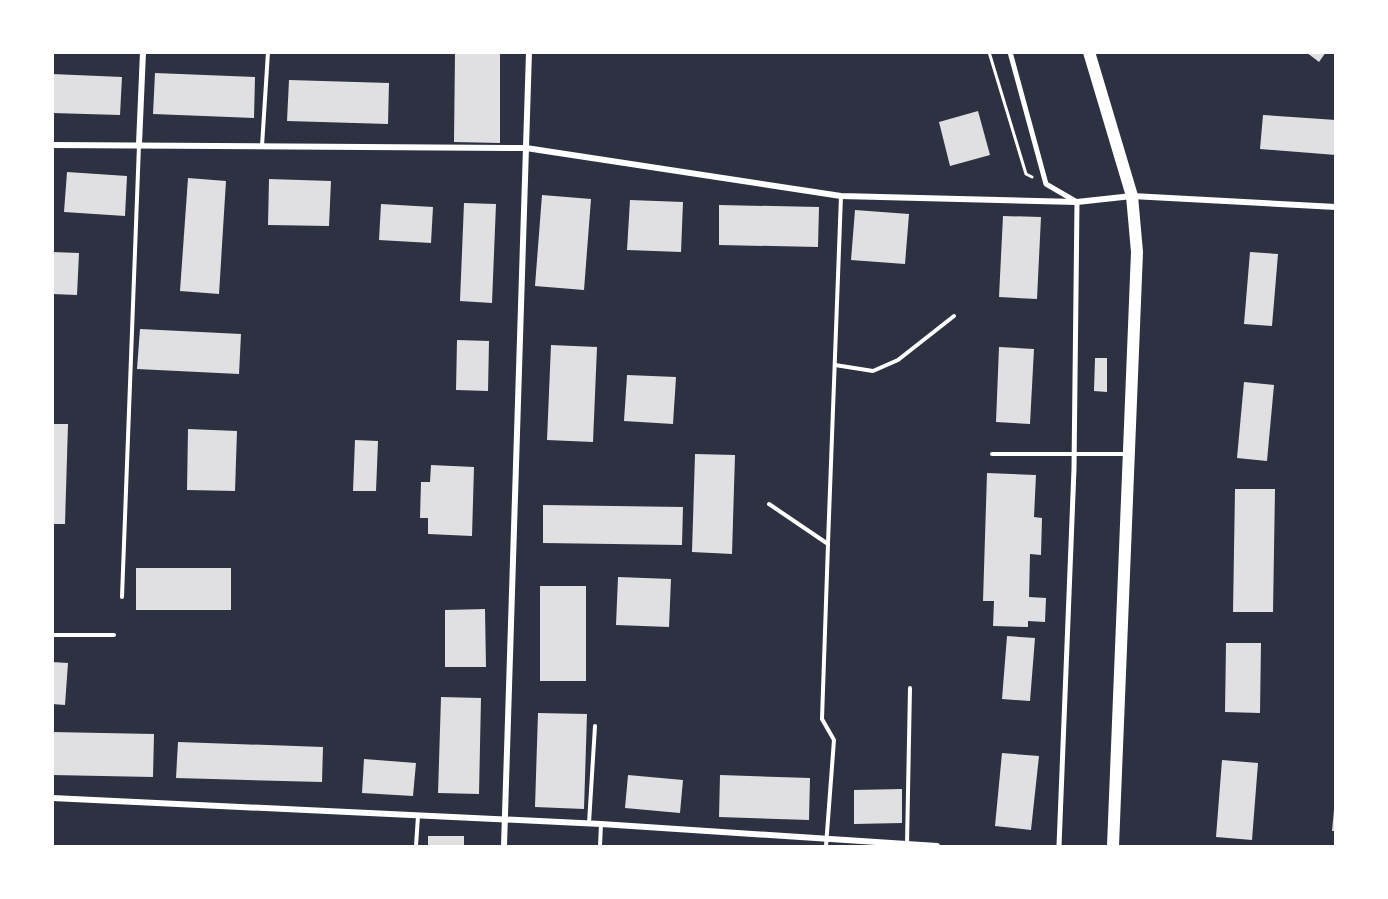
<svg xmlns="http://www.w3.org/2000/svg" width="1388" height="899" viewBox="0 0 1388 899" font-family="Overpass,sans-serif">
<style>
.building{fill:#e0e0e3}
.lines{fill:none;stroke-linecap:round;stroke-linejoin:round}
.path{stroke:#fff;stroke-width:3}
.service{stroke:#fff;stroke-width:4}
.pedestrian{stroke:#fff;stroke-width:5}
.minor{stroke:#fff;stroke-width:6}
.primary{stroke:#fff;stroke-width:12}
</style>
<rect width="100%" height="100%" fill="#2d3142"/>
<g class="building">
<path d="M455,52H500V143L454,142Z"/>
<path d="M1306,52H1326L1319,62Z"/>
<path d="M155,73L255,77L254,118L153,114Z"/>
<path d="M52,74L122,77L120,115L52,113Z"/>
<path d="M289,80L389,83L388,124L287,121Z"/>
<path d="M978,111L990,155L950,166L939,122Z"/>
<path d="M1263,115L1336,120V155L1260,149Z"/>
<path d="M67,172L127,176L125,216L64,212Z"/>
<path d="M188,178L226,181L219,294L180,291Z"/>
<path d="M269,179L331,181L329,226L268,225Z"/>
<path d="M542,195L591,199L584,290L535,286Z"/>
<path d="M630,200L683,202L681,252L627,250Z"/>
<path d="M464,203L496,204L492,303L460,301Z"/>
<path d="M381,204L433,207L431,243L379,240Z"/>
<path d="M719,205L819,207L818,247L719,245Z"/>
<path d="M855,210L909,214L905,264L851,260Z"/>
<path d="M1003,216L1041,217L1037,299L999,297Z"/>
<path d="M52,252L79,253L77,295L52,294Z"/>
<path d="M1250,252L1278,254L1272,326L1244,324Z"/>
<path d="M140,329L241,334L239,374L137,369Z"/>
<path d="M457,340L489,341L488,391L456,390Z"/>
<path d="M551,345L597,347L593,442L547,440Z"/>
<path d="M999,347L1034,349L1030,424L996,422Z"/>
<path d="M1095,358H1107V392L1094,391Z"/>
<path d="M627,375L676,377L673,424L624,421Z"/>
<path d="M1244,382L1274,385L1267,461L1237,458Z"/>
<path d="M52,424H68L65,524H52Z"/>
<path d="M188,429L237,431L235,491L187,490Z"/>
<path d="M355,440L378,441L376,491H353Z"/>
<path d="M695,454L735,455L732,554L692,552Z"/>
<path d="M431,465L474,467L472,536L428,534V518H420L421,482H430Z"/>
<path d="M987,473L1036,475L1034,517L1042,518L1041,555L1030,554L1029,597L1046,598L1045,622L1028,621V627L993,626L994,601H983Z"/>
<path d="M1235,489H1275L1273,612H1233Z"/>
<path d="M543,505L683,507L682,545L543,543Z"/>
<rect x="136" y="568" width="95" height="42"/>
<path d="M618,577L671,579L669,627L616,625Z"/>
<rect x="540" y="586" width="46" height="95"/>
<path d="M485,609L486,667H445V610Z"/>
<path d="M1007,636L1035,638L1030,701L1002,699Z"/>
<path d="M1226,643H1261L1260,713L1225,712Z"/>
<path d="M52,662L68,663L65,705L52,704Z"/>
<path d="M441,697L481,698L479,794L438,793Z"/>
<path d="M538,713L587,714L584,809L535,807Z"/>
<path d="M52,732L154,734L153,777L52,775Z"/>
<path d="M178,742L323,747L322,782L176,778Z"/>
<path d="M1002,753L1039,756L1031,830L995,826Z"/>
<path d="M364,759L416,763L413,796L362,793Z"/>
<path d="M1222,760L1258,763L1252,840L1216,837Z"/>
<path d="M628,775L683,780L680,813L625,808Z"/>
<path d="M720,775L810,778L809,820L719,817Z"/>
<path d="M902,789V823L854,824V790Z"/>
<path d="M1334,810H1336V831H1332Z"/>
<rect x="428" y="836" width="36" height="10"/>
</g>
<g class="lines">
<path class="path" d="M989,52L1026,174L1032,177"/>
<g class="service">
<path d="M262,146L268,52"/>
<path d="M835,365L873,371L898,360L954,316"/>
<path d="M992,454H1125"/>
<path d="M769,504L828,544L822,719L834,740L826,846"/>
<path d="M828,543L841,196"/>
<path d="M122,597L139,145"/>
<path d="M52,635H114"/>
<path d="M589,823L595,726"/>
<path d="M907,844L910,688"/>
<path d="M416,846L418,816"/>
<path d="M600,846L601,824"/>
</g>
<path class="pedestrian" d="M1010,52L1046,184L1077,202L1074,469L1059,846"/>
<g class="minor">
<path d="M139,144L143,52"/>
<path d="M52,145L526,148L841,196L1077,202L1132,196L1336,207"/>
<path d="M52,798L601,824L937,846"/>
<path d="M504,846L529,52"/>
</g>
<path class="primary" d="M1089,52L1132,196L1137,252L1113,846"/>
</g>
<rect width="1388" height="899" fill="none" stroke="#ffffff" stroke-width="108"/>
</svg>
